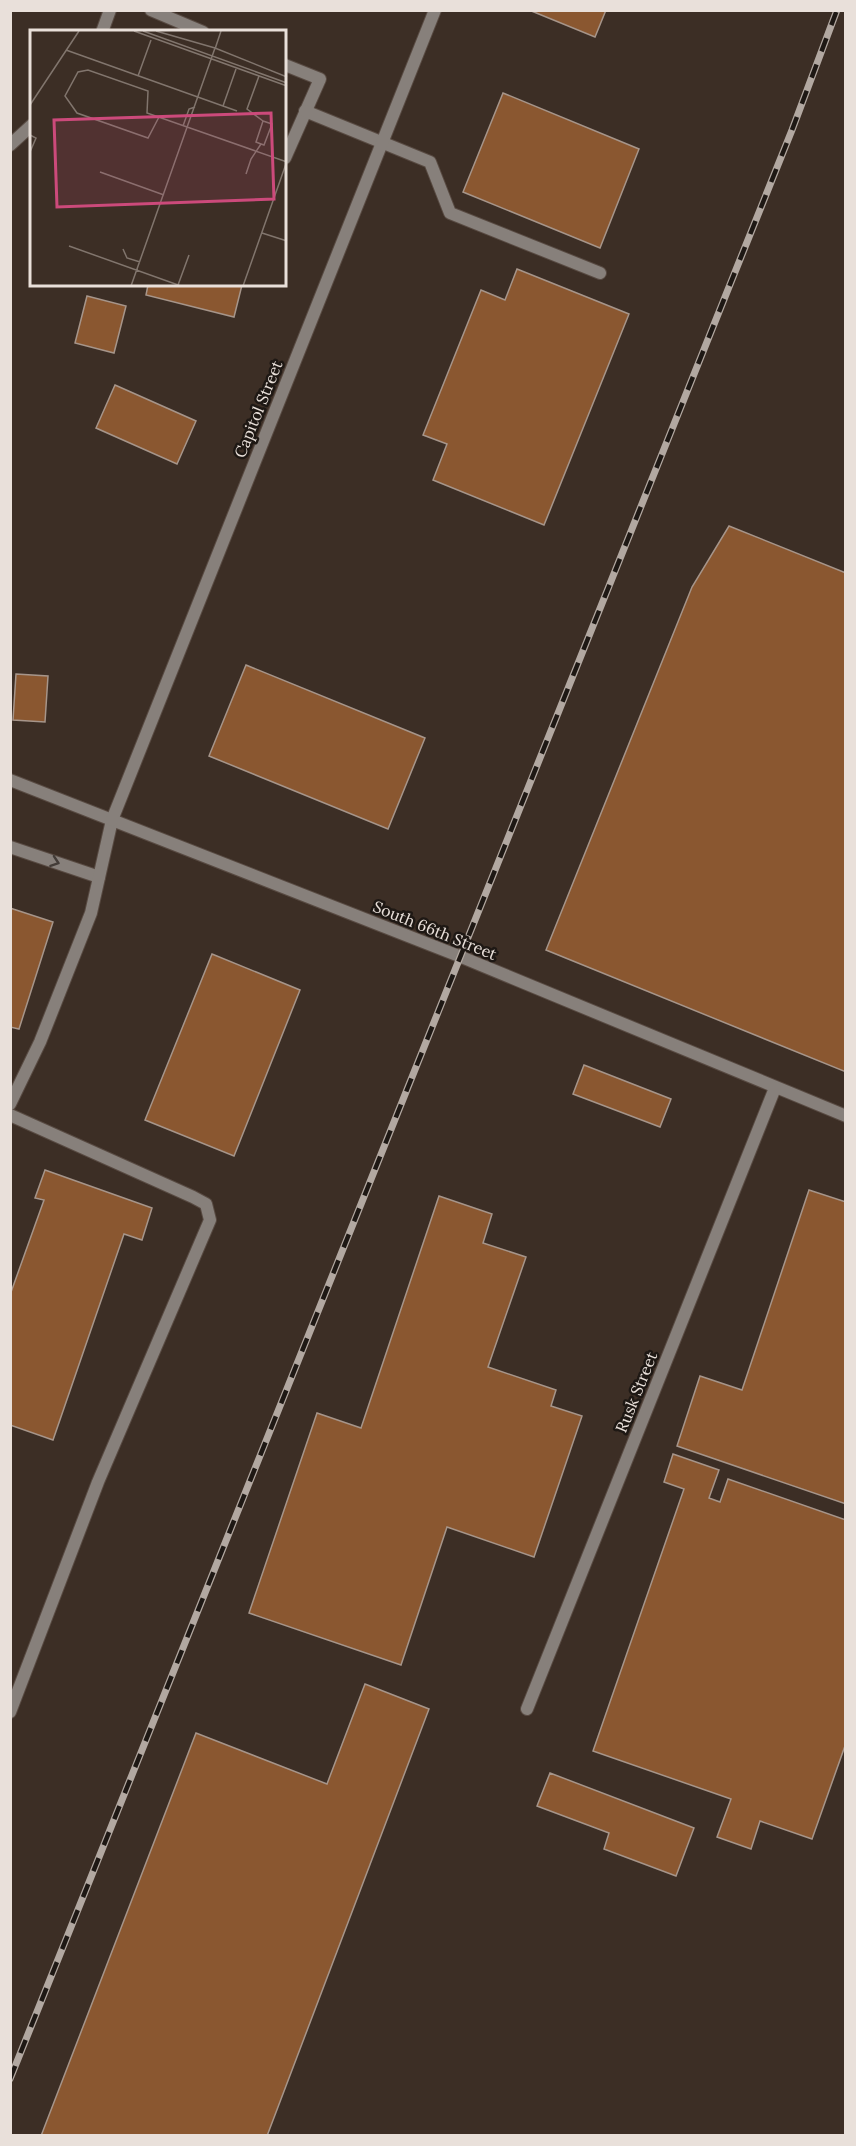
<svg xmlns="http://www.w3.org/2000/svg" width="856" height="2146" viewBox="0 0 856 2146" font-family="Lora,serif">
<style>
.building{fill:#8a5730;stroke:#a6958a;stroke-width:1.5}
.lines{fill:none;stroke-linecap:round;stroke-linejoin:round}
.lane-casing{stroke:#584a42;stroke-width:14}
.street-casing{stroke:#584a42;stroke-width:14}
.lane{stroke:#87807b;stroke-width:12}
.street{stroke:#87807b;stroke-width:12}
.rail-casing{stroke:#b2a8a1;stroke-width:7}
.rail{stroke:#1e1814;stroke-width:4.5;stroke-dasharray:14;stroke-linecap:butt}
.oneway{stroke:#433c38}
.labels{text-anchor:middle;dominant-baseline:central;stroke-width:5;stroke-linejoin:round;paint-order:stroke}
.street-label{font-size:16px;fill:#e9e0da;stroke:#1e1814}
.inset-road{fill:none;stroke:#81756d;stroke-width:1.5}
.view{fill:#cc4a7b;fill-opacity:0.15;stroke:#cc4a7b;stroke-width:3}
.inset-edge{fill:none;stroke:#e9e0da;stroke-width:3}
</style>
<rect width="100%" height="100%" fill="#3c2e25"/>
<g class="building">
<path d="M529,10H606L595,37Z"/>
<path d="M503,93L639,149L600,248L463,192Z"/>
<path d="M517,269L629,314L544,525L433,480L447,444L423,435L481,290L505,300Z"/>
<path d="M148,285H242L234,317L146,295Z"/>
<path d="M87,296L126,306L114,353L75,343Z"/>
<path d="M115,385L196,421L177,464L96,428Z"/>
<path d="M729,526L846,573V1072L546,950L692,587Z"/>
<path d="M246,665L425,738L388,829L209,756Z"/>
<path d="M16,674L48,676L45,722L13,720Z"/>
<path d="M10,908L53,922L19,1029L10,1027Z"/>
<path d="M212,954L300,990L234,1156L145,1120Z"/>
<path d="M584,1065L671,1099L660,1127L573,1094Z"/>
<path d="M45,1170L152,1208L142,1240L124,1234L53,1440L10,1425V1295L44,1200L35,1198Z"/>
<path d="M809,1190L846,1202V1504L677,1446L700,1376L742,1390Z"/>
<path d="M439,1196L492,1214L483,1243L526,1257L488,1367L556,1390L551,1406L582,1416L534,1557L447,1527L401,1665L249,1613L317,1413L361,1428Z"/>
<path d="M673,1454L719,1470L709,1498L720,1502L728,1479L846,1520V1743L812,1839L760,1821L751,1849L717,1837L731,1799L593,1751L684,1489L664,1482Z"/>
<path d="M365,1684L429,1709L267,2136H41L196,1733L327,1784Z"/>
<path d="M550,1773L694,1828L676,1876L604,1849L609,1833L537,1806Z"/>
</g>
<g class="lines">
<defs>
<g id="lane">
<path d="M151,10L203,32"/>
<path d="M102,32L110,10"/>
<path d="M285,65L320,79L285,158"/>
<path d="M305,111L430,162L450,213L600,273"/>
<path d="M10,145L32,125"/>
<path d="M10,847L99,877"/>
<path d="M10,1104L40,1042L91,913L112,820"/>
<path d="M10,1115L193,1197L206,1204L210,1220L98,1482L10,1712"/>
</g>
<g id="street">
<path d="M10,780L459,956L846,1116"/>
<path d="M112,820L435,10"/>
<path d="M527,1709L775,1088"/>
</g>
</defs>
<use href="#lane" class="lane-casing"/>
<use href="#street" class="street-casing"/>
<use href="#lane" class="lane"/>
<use href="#street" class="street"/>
<defs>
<path id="rail" d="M10,2079L792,130L837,10"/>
</defs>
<use href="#rail" class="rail-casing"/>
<use href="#rail" class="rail"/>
</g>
<defs><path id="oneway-chevron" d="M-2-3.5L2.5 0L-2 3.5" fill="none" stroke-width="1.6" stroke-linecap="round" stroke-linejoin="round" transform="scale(1.5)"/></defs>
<use class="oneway" href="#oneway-chevron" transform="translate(55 862) rotate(19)"/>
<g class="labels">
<g class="street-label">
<text transform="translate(258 409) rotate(-68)">Capitol Street</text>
<text transform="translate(435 930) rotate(22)">South 66th Street</text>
<text transform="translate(636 1392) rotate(-68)">Rusk Street</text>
</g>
</g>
<g transform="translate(30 30)">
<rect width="256" height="256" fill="#3c2e25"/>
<path class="inset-road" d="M104,1L257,56M113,1L257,53M126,1L185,18L257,47M185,19L191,1M36,20L207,81M108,46L121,10M229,46L217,79L233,91M0,75L49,1M193,76L206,39M129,87L118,108L47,83L35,66L48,42L58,40L118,61L117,83L257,132M153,96L159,79L165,77M0,105L6,108L0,122M70,142L134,165M216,144L221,129L231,114L234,115L242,94L233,91L226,112L231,114M232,203L257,211M39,216L151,256M93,219L97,228L110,232M148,255L159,225M101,256L185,18M213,256L257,131"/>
<path class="view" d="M241,83L244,169L27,177L24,90Z"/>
<rect width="256" height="256" class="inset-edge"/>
</g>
<rect width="856" height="2146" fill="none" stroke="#e9e0da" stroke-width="24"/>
</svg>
